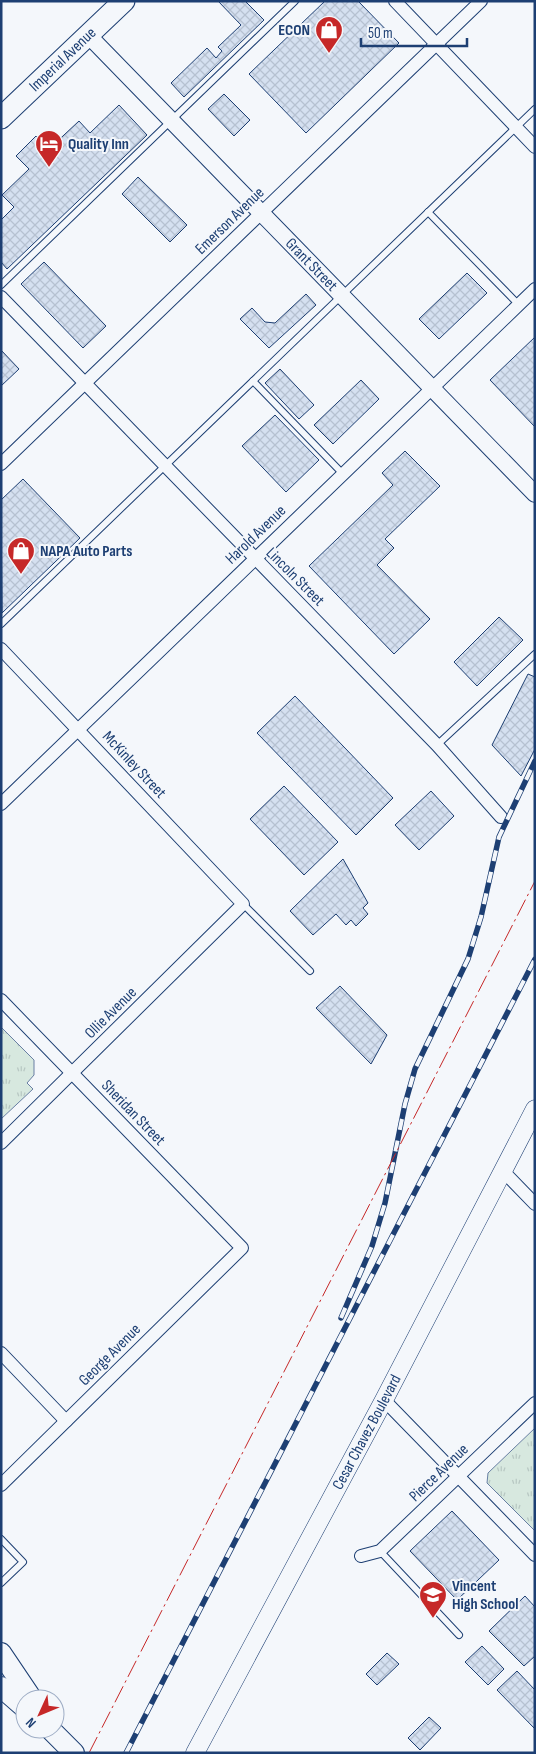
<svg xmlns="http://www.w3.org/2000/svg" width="536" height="1754" viewBox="0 0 536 1754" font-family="'Sofia Sans Condensed',sans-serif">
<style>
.park{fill:url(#park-tufts);stroke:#687fa3}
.building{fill:url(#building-cross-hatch);stroke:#1d3f73}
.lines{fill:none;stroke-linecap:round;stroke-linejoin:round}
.service-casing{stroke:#1d3f73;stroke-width:8}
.minor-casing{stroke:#1d3f73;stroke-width:14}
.tertiary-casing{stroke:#1d3f73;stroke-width:18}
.secondary-casing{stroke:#1d3f73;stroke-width:19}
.primary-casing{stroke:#1d3f73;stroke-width:22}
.trunk-casing{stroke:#1d3f73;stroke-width:23}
.service{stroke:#f4f7fb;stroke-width:6}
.minor{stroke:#f4f7fb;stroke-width:12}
.tertiary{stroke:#f4f7fb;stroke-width:16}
.secondary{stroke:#f4f7fb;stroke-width:18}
.primary{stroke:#f4f7fb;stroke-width:20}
.trunk{stroke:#f4f7fb;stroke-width:21}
.rail-casing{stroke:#1d3f73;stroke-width:5.5}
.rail{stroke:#f4f7fb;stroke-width:4;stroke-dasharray:11;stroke-linecap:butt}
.power{stroke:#c62828;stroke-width:1;stroke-dasharray:18 4 2.5 4;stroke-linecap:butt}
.labels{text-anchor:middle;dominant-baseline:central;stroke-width:4;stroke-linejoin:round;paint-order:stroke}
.poi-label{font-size:16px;font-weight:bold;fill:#1d3f73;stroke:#f4f7fb;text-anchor:start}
.street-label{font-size:16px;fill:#1d3f73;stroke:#f4f7fb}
</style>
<defs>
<pattern id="park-tufts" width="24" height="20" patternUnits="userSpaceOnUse" patternTransform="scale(1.25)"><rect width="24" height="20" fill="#d7e8df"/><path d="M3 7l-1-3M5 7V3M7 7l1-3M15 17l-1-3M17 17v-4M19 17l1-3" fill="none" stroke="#b8c8c3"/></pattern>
<pattern id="building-cross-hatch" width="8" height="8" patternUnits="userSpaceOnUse" patternTransform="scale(1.25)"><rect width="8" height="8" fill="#d5e0f0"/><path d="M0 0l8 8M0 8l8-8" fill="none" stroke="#b6c1d1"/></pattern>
</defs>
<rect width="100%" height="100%" fill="#f4f7fb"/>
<g class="park">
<path d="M1,1027L34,1060V1075L27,1083L33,1089L1,1119Z"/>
<path d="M535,1428V1531L487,1483L488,1473Z"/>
</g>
<g class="building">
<path d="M218,1H245L264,20L184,97L171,83L207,48L216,58L222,51L218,47L241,25Z"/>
<path d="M325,1H358L399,43L306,133L249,74Z"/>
<path d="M224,94L250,120L234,136L208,109Z"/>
<path d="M119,105L147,135L7,269L1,262V220L14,207L2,195L29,169L16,156L36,136L49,149L79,121L90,133Z"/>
<path d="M138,177L187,225L170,242L122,194Z"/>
<path d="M44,262L106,326L83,348L21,284Z"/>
<path d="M467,273L487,293L439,339L419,319Z"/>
<path d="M306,294L316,305L269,348L240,319L252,308L265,322L275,323Z"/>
<path d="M535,337V427L490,380Z"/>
<path d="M1,350L19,369L1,386Z"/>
<path d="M280,369L314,405L299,419L265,383Z"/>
<path d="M361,380L379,399L333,444L314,425Z"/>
<path d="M275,415L319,460L286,492L242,446Z"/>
<path d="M405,451L440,486L385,539L394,548L377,565L430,619L394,654L309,566L393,485L382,473Z"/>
<path d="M23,479L80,538L2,613L1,500Z"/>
<path d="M499,617L523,640L477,686L454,662Z"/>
<path d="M528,674L535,677V749L521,776L492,745Z"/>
<path d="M295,696L393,798L356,835L257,733Z"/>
<path d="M284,786L338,842L304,875L250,819Z"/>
<path d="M431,791L454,816L419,850L395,825Z"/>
<path d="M343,859L368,903L363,908L368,914L356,926L351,920L346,925L336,914L313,935L290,911Z"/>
<path d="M340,986L387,1035L371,1064L316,1008Z"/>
<path d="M452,1511L499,1560L457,1600L410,1551Z"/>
<path d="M525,1596L535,1607V1656L524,1666L489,1631Z"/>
<path d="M482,1646L504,1669L488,1685L465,1662Z"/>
<path d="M387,1653L399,1664L377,1685L366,1674Z"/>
<path d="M517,1671L535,1690V1729L497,1690Z"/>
<path d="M429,1717L441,1728L420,1750L408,1738Z"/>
</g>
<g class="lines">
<defs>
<g id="service">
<path d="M428,212L519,305"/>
<path d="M1,285L295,1"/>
<path d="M253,381L343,474"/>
<path d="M1,624L535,109"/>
<path d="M437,745L535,654"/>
<path d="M243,904L310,971"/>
<path d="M1,1539L23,1562L1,1583"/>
<path d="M380,1551L459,1635"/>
</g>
<g id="minor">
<path d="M395,1L535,147"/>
<path d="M1,297L437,745L501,817"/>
<path d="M1,464L481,1"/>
<path d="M1,649L243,904L1,1143"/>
<path d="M1,804L535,289"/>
<path d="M1,1000L242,1248L1,1485"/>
<path d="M503,1171L535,1204"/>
<path d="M1,1353L66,1421"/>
<path d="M384,1400L535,1555"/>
<path d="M361,1556L380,1551L535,1403"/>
</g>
<g id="tertiary">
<path id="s1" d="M89,36L535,494"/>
</g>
<g id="secondary">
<path id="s2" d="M195,1753L384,1400L535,1109"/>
</g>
<g id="primary">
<path d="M1,1653L32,1699"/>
<path d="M1,1687L25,1708"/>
<path d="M50,1729L74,1753"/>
</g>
<g id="trunk">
<path id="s3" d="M1,118L124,1"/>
</g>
</defs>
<use href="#service" class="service-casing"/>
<use href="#minor" class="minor-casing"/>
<use href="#tertiary" class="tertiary-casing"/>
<use href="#secondary" class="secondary-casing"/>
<use href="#primary" class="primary-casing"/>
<use href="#trunk" class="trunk-casing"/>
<use href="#service" class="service"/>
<use href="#minor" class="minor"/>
<use href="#tertiary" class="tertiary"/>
<use href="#secondary" class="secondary"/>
<use href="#primary" class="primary"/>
<use href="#trunk" class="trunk"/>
<defs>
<g id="rail">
<path d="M341,1318L372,1246L385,1203L405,1104L415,1069L468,959L481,917L499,837L535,761"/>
<path d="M126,1753L535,959"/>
</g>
</defs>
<use href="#rail" class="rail-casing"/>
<use href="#rail" class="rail"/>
<path class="power" d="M89,1753L535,881"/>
</g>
<defs>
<symbol id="shop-pin" viewBox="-11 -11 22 30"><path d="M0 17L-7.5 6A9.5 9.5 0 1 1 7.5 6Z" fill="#c62828" stroke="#f4f7fb"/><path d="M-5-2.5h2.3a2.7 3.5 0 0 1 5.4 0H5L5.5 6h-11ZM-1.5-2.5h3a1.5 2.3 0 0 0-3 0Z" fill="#fff"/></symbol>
<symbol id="hotel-pin" viewBox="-11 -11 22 30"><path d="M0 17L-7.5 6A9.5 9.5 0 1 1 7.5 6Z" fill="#c62828" stroke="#f4f7fb"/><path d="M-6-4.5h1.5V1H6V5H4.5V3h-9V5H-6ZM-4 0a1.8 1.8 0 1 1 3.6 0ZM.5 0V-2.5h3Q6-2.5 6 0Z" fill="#fff"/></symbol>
<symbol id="school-pin" viewBox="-11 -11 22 30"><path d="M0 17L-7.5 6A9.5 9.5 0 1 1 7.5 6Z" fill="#c62828" stroke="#f4f7fb"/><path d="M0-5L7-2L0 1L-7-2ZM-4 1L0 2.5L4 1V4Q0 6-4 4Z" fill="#fff"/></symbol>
</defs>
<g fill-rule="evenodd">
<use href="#shop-pin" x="313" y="14" width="32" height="43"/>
<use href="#hotel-pin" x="33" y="128" width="32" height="43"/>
<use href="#shop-pin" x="5" y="535" width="32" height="43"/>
<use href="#school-pin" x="417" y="1579" width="32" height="43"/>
</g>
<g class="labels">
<g class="poi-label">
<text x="310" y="30" text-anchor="end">ECON</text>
<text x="68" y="144">Quality Inn</text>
<text x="40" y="551">NAPA Auto Parts</text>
<text x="452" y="1586">Vincent<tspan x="452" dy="18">High School</tspan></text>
</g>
<g class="street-label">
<text stroke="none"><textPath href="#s3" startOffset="85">Imperial Avenue</textPath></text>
<text transform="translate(230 221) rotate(-44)">Emerson Avenue</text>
<text stroke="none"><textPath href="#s1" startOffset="319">Grant Street</textPath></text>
<text transform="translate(256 535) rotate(-44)">Harold Avenue</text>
<text transform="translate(295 577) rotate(45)">Lincoln Street</text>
<text transform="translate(134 765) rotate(47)">McKinley Street</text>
<text transform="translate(111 1013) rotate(-45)">Ollie Avenue</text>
<text transform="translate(133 1113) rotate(46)">Sheridan Street</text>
<text transform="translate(110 1355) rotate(-45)">George Avenue</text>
<text stroke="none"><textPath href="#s2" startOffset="364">Cesar Chavez Boulevard</textPath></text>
<text transform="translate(439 1473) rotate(-44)">Pierce Avenue</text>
</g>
</g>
<rect width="536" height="1754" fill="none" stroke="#1d3f73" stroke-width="5"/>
<g transform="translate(40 1714) rotate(226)"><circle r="24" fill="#f4f7fb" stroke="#9eadc5"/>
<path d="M0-4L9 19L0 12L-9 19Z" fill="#c62828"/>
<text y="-8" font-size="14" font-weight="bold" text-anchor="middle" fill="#1d3f73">N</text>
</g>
<path d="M361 38v8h106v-8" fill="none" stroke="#1d3f73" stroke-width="2.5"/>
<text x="368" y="38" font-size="15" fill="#1d3f73" stroke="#f4f7fb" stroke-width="4" paint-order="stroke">50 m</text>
</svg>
